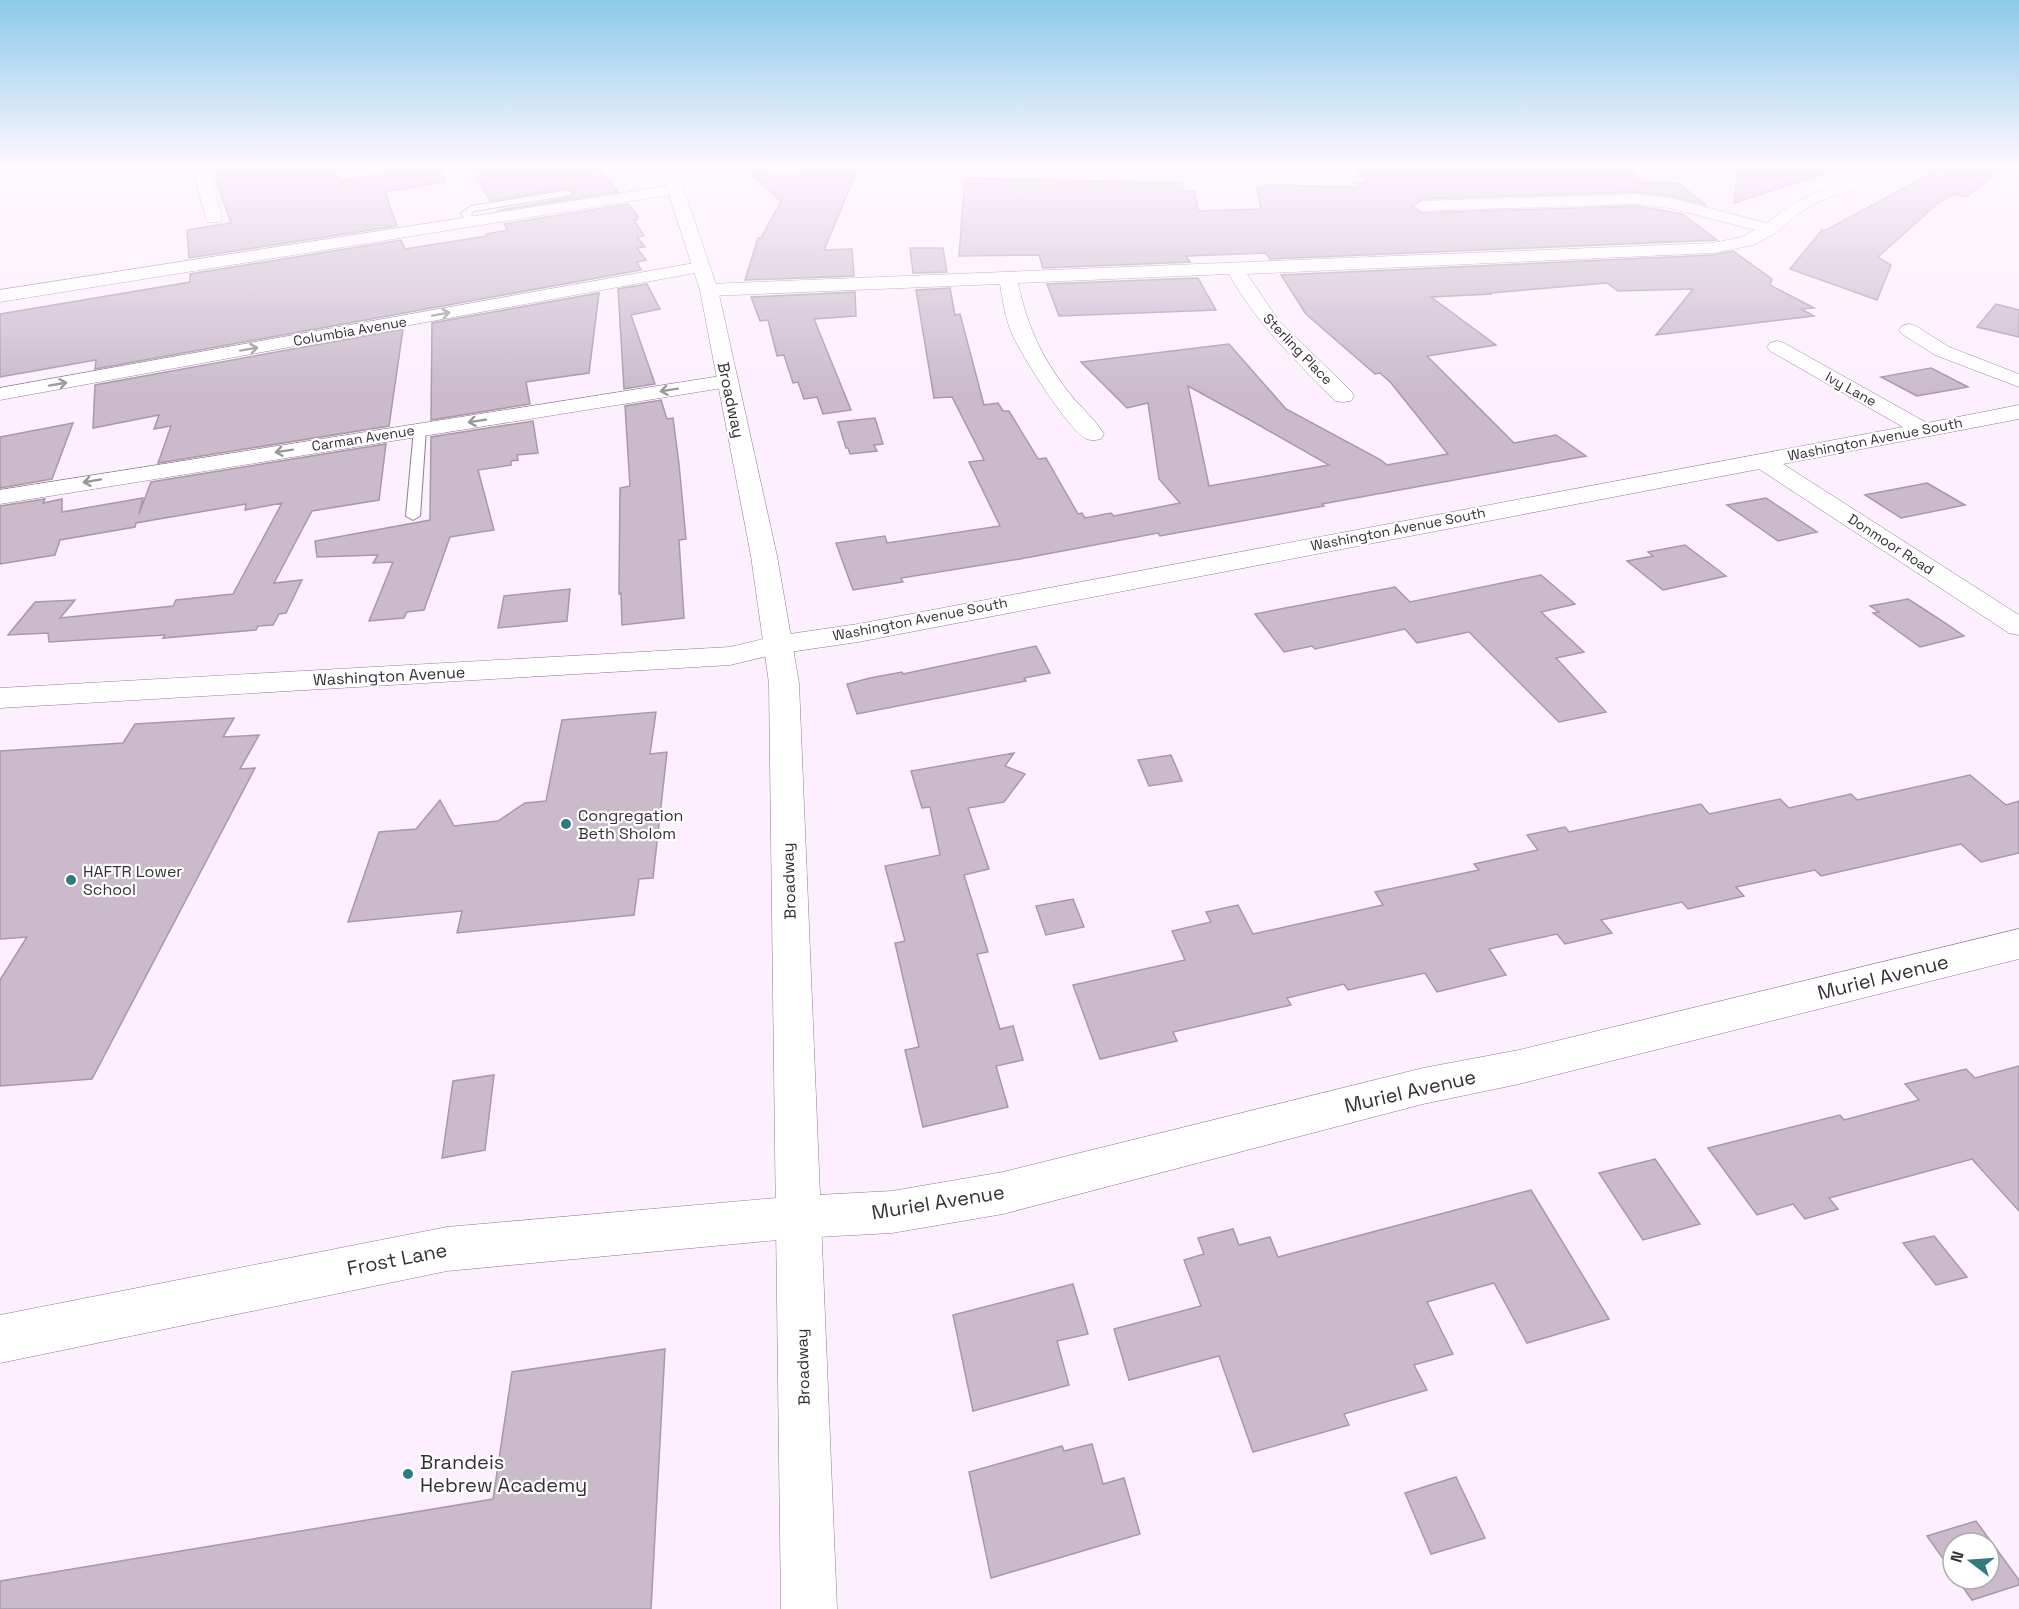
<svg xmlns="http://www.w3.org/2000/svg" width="2019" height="1609" viewBox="0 0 2019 1609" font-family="'Space Grotesk',sans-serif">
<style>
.building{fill:#cabacc;stroke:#a898aa;stroke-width:1.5;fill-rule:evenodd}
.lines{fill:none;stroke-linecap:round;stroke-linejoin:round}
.service-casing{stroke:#8c7d8e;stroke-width:2}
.minor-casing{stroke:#8c7d8e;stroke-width:1}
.secondary-casing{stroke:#8c7d8e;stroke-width:1}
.service{fill:#fff;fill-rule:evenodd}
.minor{fill:#fff;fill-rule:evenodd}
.secondary{fill:#fff;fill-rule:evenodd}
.oneway{stroke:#9a979a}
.poi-dot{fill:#317a7f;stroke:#fff;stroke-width:2}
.labels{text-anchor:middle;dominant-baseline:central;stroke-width:4.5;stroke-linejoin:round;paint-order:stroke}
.far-street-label{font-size:14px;fill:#352f36;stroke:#fff}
.street-label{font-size:16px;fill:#352f36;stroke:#fff}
.poi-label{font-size:16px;fill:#352f36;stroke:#fff;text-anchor:start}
.near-street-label{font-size:20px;fill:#352f36;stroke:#fff}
.near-poi-label{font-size:20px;fill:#352f36;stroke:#fff;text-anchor:start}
</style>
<rect width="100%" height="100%" fill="#fdefff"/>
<g class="building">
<path d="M215,167H344L336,169L333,174L343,181L385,174L394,167H443L444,182L385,192L397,226L189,258L187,230L231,223L216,180Z"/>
<path d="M471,167H598L618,192L496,211L571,197L574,192L568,188L490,201Z"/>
<path d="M1352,167H1631L1641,183H1678L1706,205L1670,196L1637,192L1422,199L1412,207L1422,213L1637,206L1682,214L1717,240L1270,259L1266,253L1186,256L1190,262L1043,268L1039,255L959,256L965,178L1182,183L1183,190L1195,192L1198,211L1261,209L1257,187L1267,188L1266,185L1358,187L1355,183H1367Z"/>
<path d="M1738,167H1825L1826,173L1734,203Z"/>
<path d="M1943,167H2005L1966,197L1954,194L1938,203L1878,257L1891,265L1877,300L1790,269L1822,230H1826Z"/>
<path d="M807,170L857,171L824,250L852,249L854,276L745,280L758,238H761L781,201L749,172L806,174Z"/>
<path d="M628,204L638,216H636L638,219L634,220L644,236L637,237L645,247L637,248L646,260L637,262L641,270L95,369L96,360L0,377V314L190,282V274L401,240L405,249L487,236L486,234L508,230L504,224Z"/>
<path d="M910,248H943L947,272L913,273Z"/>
<path d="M1733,251L1772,279L1770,285L1814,308L1801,309L1814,316L1656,335L1693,289L1618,291L1607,283L1490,293L1491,294L1431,297L1496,345L1427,356L1514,443L1556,435L1586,456L1322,504L1324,506L1160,536L1158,533L1020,559L901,578L903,582L853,590L836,543L885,536L887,543L1000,526L969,462L984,460L952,397L934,398L916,290L950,288L955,315L960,314L984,405L998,403L1003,411H1009L1038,459L1046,458L1078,514L1082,513L1085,518L1111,513L1114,516L1180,503L1159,479L1148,403L1127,408L1081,362L1229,344L1286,409L1381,460L1387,465L1448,454L1391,383L1380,373L1375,374L1306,314L1281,275L1713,255ZM1188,386L1250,420L1329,465L1209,486Z"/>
<path d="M1198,278L1216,310L1059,316L1047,284Z"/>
<path d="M647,284L660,309L631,315L655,384L624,389L618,289Z"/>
<path d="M855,292L856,316L814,319L851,410L823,414L817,397L804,399L798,382L793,383L784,355L777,356L768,320L760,321L751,297Z"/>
<path d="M599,293L589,373L526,382L530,404L431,420L432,323Z"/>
<path d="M1996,304L2019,310V337L1977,327Z"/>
<path d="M403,329L389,426L158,463L171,426L154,429L159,415L93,428L95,385Z"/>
<path d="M1931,368L1968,387L1917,396L1881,377Z"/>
<path d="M661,400L667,419L673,418L679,464L686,539L679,540L684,618L622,625L621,593L619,594L620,488L630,486L625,406Z"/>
<path d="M875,418L883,444L874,445L877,451L850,454L848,448H846L838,422Z"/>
<path d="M533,421L538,453L517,455L518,460L511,461V465L478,470L494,530L450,537L424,610L407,612L404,618L369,621L393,562L373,563L378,555L317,557L315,541L430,520L431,437Z"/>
<path d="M73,423L52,479L0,488V437Z"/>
<path d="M386,444L379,500L312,511L274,583L302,580L286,613L279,614L273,625L258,626L256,630L163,638L165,635L49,642L48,633L8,635L35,602L75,600L60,618L173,606L176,600L233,594L282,503L245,510L246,504L136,523L135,527L60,540L55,555L0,564V506L45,499L43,503L62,499V512L143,498L139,514L151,482Z"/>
<path d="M1927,483L1965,505L1901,518L1865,495Z"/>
<path d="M1766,498L1817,532L1778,541L1727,505Z"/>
<path d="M1685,545L1726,576L1663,590L1627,561L1653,556L1648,552Z"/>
<path d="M1541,575L1575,604L1541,612L1584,652L1556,658L1606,712L1559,722L1469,632L1417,643L1405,629L1315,649L1312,646L1284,652L1255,614L1395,587L1410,602Z"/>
<path d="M570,589L567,621L498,628L504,596Z"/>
<path d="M1908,599L1939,619L1964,636L1920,647L1873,613L1879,612L1870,606Z"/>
<path d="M1036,646L1050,673L1024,678L1026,681L857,714L847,684L870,678L902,672L903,674Z"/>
<path d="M656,712L650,754L667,752L653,878L639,879L634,915L457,933L462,911L348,922L379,832L416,829L440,800L454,826L498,821L525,803L546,801L562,720Z"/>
<path d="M234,718L223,737L259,735L240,769L255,768L92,1079L0,1086V980L27,937L0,939V751L123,743L135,724Z"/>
<path d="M1014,753L1005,766L1025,774L1004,802L968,808L989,869L964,875L988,952L977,954L1000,1029L1013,1026L1023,1060L996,1066L1008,1107L923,1127L905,1050L919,1047L895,943L905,941L885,866L940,855L930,807L922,808L911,771Z"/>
<path d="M1171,755L1182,781L1149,786L1138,760Z"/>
<path d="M1970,775L2006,805L2019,801V853L1981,862L1961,844L1821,876L1815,870L1736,887L1744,896L1688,909L1682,902L1601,920L1612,933L1565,944L1557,934L1489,949L1506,975L1437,992L1425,973L1348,990L1344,984L1287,998L1291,1005L1173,1032L1177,1041L1100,1059L1073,985L1185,960L1172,931L1211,922L1206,912L1238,905L1253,934L1383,905L1375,892L1479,870L1474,864L1538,850L1527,835L1565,827L1569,832L1701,804L1709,814L1780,799L1789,808L1851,794L1857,800Z"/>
<path d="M1073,899L1084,927L1046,935L1036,906Z"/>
<path d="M2019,1066V1211L1972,1159L1829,1198L1838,1209L1805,1219L1793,1204L1757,1215L1708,1148L1840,1115L1844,1120L1919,1100L1905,1084L1966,1069L1975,1078Z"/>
<path d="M494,1075L485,1150L442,1158L453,1081Z"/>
<path d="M1655,1159L1700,1224L1643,1240L1599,1173Z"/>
<path d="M1531,1190L1609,1319L1527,1343L1494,1283L1427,1302L1453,1354L1414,1365L1427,1390L1344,1414L1349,1425L1253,1452L1219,1356L1129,1380L1114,1329L1201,1306L1184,1260L1204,1254L1198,1238L1233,1229L1239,1245L1270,1237L1278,1257Z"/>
<path d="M1934,1236L1967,1277L1936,1285L1903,1243Z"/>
<path d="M1073,1284L1088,1334L1057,1341L1069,1385L973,1411L953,1315Z"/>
<path d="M665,1349L651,1609H0V1581L493,1499L512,1372Z"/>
<path d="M1092,1444L1103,1484L1124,1478L1140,1534L991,1578L969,1472L1062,1446L1064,1451Z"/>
<path d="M1456,1477L1485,1538L1431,1554L1405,1493Z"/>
<path d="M1976,1521L2019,1580V1585L1972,1600L1957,1579H1989V1543H1953V1573L1927,1536Z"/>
</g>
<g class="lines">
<defs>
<g id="service">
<path d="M568,190L572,193L571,195L474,211L471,214L475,222L470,225L467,224L461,213L471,206Z"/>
<path d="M420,425L426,429L420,516L413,520L406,516L414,429Z"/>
</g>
<g id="minor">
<path d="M13,167H51L44,172L0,179V169Z"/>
<path d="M192,167H208L222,218L220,222H208L206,218Z"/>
<path d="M355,167H392L385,172L343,179L335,174L338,171Z"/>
<path d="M1126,167H1316L1320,171L1312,176L1133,172Z"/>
<path d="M1884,167H1906L1904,170L1820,201L1797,214L1776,233L1753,245L1713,253L1247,274L1279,321L1351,391L1354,396L1351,401L1343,402L1335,401C1295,359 1258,326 1229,274L1018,283C1028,330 1044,362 1074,399C1084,410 1096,421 1104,434L1101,439C1096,440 1092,441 1087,439C1069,432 1021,354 1012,334C1005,318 1003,301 1000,284L709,296L702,294L700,290L702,286L709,284L1713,243L1742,237L1755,230L1669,208L1637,204L1422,211L1414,206L1422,201L1637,194L1670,198L1767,223C1801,194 1842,182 1884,167Z"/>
<path d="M675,185L681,187L683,190L681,193L0,302V290Z"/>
<path d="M700,262L706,263L709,267L706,271L0,400V388Z"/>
<path d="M1909,324L1916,326L1949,347L2019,374V387L1935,355L1902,334L1899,330L1902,326Z"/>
<path d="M1777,341L1784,343L1927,423L2019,405V419L1783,464L2019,615V635L2009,633L1759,469L858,642L776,654L730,665L0,708V688L730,647L776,636L858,624L1903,427L1770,351L1767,347L1770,343Z"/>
<path d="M727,375L735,376L738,381L735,386L0,504V490Z"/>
<path d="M2019,929V959L1519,1084L1423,1104L1003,1214L892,1233L799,1238L447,1271L0,1363V1315L447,1227L799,1196L892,1191L1003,1172L1423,1068L1519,1050Z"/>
</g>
<path id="secondary" d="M660,167H676L718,290L777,556L799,683L837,1609H781L769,683L751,556L700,290Z"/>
</defs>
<use href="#service" class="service-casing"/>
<use href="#minor" class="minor-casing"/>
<use href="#secondary" class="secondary-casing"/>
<use href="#service" class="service"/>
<use href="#minor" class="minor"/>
<use href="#secondary" class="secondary"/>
</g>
<defs><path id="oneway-shaft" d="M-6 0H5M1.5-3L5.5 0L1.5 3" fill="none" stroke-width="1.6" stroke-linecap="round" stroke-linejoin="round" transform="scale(1.5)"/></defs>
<g class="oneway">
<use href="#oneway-shaft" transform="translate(441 314) rotate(-10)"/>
<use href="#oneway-shaft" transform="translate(249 349) rotate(-10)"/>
<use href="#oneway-shaft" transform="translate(58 384) rotate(-10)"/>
<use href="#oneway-shaft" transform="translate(669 390) rotate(171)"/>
<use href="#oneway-shaft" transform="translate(477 421) rotate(171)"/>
<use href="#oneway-shaft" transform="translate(284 451) rotate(171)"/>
<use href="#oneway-shaft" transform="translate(92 481) rotate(170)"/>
</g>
<linearGradient id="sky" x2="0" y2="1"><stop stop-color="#8ccaea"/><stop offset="0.42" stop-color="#fef8ff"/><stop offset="1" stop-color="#fef8ff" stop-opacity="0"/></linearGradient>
<rect width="2019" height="393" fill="url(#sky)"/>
<g class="poi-dot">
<circle cx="566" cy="824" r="6"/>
<circle cx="71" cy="880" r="6"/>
<circle cx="408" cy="1474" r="6"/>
</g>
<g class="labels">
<g class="far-street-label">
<text transform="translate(350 331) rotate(-10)">Columbia Avenue</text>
<text transform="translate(1298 349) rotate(46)">Sterling Place</text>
<text transform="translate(1851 389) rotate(29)">Ivy Lane</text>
<text transform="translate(363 438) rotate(-9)">Carman Avenue</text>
<text transform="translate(1875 439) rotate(-11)">Washington Avenue South</text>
<text transform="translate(1398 529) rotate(-11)">Washington Avenue South</text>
<text transform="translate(1891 544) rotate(33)">Donmoor Road</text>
<text transform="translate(920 619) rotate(-11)">Washington Avenue South</text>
</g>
<g class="street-label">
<text transform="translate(731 400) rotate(78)">Broadway</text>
<text transform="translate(389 676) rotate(-3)">Washington Avenue</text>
<text transform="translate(789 881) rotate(-92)">Broadway</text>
<text transform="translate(803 1367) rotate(-92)">Broadway</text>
</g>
<g class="poi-label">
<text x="578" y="815">Congregation<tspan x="578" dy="18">Beth Sholom</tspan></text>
<text x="83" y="871">HAFTR Lower<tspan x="83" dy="18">School</tspan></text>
</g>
<g class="near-street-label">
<text transform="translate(1883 977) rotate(-14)">Muriel Avenue</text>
<text transform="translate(1410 1091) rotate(-13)">Muriel Avenue</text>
<text transform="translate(938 1202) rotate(-9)">Muriel Avenue</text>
<text transform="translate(397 1259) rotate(-11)">Frost Lane</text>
</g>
<g class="near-poi-label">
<text x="420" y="1462">Brandeis<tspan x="420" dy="23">Hebrew Academy</tspan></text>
</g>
</g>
<g transform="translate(1971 1561) rotate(287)"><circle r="28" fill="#ffffff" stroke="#aeacaf" stroke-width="1.5"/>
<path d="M0-4.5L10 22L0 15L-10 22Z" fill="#317a7f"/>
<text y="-9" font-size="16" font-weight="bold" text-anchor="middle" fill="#352f36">N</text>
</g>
</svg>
